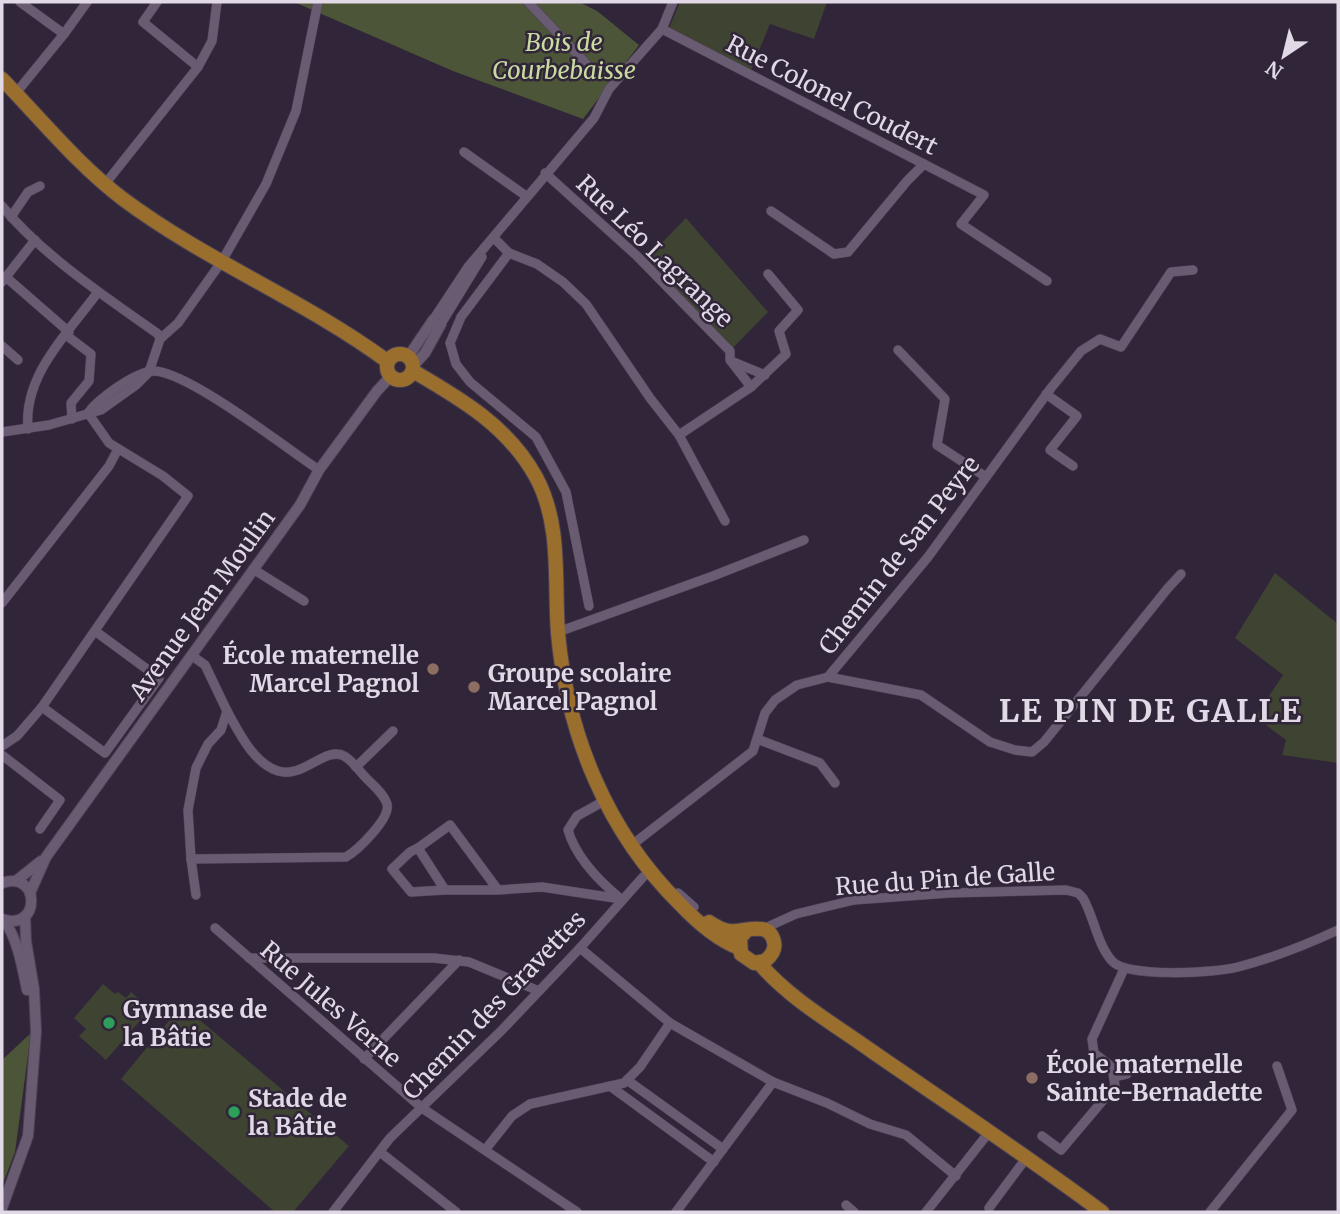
<svg xmlns="http://www.w3.org/2000/svg" width="1340" height="1214" viewBox="0 0 1340 1214" font-family="Merriweather,serif">
<style>
.green{fill:#3e4332}
.forest{fill:#4c5537}
.lines{fill:none;stroke-linecap:round;stroke-linejoin:round}
.minor-casing{stroke:#4d4253;stroke-width:10}
.tertiary-casing{stroke:#4d4253;stroke-width:12}
.primary-casing{stroke:#4d4253;stroke-width:16}
.minor{stroke:#695b72;stroke-width:9}
.tertiary{stroke:#695b72;stroke-width:10}
.primary{stroke:#9a6f2e;stroke-width:14}
.education-dot{fill:#8d6e63;stroke:#312539;stroke-width:2.5}
.leisure-dot{fill:#2e9e5b;stroke:#312539;stroke-width:2.5}
.labels{text-anchor:middle;dominant-baseline:central;stroke-width:5;stroke-linejoin:round;paint-order:stroke}
.park-label{font-size:24px;font-style:italic;fill:#cadba2;stroke:#312539}
.street-label{font-size:24px;fill:#e1d9e6;stroke:#312539}
.poi-label{font-size:24px;font-weight:bold;fill:#e1d9e6;stroke:#312539;text-anchor:start}
.district-label{font-size:32px;font-weight:bold;letter-spacing:2px;fill:#e1d9e6;stroke:#312539}
</style>
<rect width="100%" height="100%" fill="#312539"/>
<g class="green">
<path d="M680,2H827L814,39L770,24L751,70L669,28Z"/>
<path d="M686,218L768,312L730,351L647,258Z"/>
<path d="M1275,573L1338,624V763L1282,755L1286,740L1255,717L1283,675L1235,638Z"/>
<path d="M103,984L115,994L118,992L126,998L131,992L148,1007L143,1013L145,1015L106,1060L79,1036L86,1029L74,1018Z"/>
<path d="M182,1005L349,1146L293,1212H275L121,1079Z"/>
</g>
<g class="forest">
<path d="M294,2H579L597,11L639,45L583,119L453,71Z"/>
<path d="M31,1033L15,1152L2,1186V1060Z"/>
</g>
<g class="lines">
<defs>
<g id="minor">
<path d="M20,2L64,34"/>
<path d="M157,2L143,22L198,67"/>
<path d="M528,2L597,75"/>
<path d="M662,29L984,195L961,224L1047,281"/>
<path d="M16,93L64,34L87,2"/>
<path d="M464,152L526,196"/>
<path d="M545,173L637,256L730,351V360L751,387"/>
<path d="M105,184L198,67L212,41L217,2"/>
<path d="M2,206C42,255 106,297 158,334L160,339"/>
<path d="M771,211L834,254L848,252L907,181L924,164"/>
<path d="M11,217L28,192L40,186"/>
<path d="M494,238L509,253L537,264L563,282L586,304L650,398L679,435L725,521"/>
<path d="M509,253L461,317L450,343L456,364L470,382L536,437L566,492L589,606"/>
<path d="M7,278L69,332"/>
<path d="M2,282L35,240"/>
<path d="M433,320L468,267L594,118L609,89L662,29L673,2"/>
<path d="M441,324L482,257"/>
<path d="M66,335L91,354L89,381L71,403L72,419"/>
<path d="M2,346L18,360"/>
<path d="M898,350L945,399L937,445L986,477"/>
<path d="M731,361L765,375"/>
<path d="M1046,394L1077,416L1050,450L1073,466"/>
<path d="M88,413C98,399 136,371 154,371C189,372 286,448 319,470"/>
<path d="M28,429C23,375 68,333 98,292"/>
<path d="M2,432L49,425L101,410L136,385L149,372L160,339L178,323L222,261L266,184L296,111L318,2"/>
<path d="M679,435L751,387L786,354L779,331L798,310L768,274"/>
<path d="M253,569L304,601"/>
<path d="M2,603L109,466L118,449"/>
<path d="M558,632L713,576L804,540"/>
<path d="M191,655L205,665L227,711"/>
<path d="M828,677L921,695L990,742L1015,750L1032,752L1044,742L1168,588L1181,574"/>
<path d="M42,707L105,753L159,678L95,631"/>
<path d="M227,711C239,732 253,763 278,771C303,779 325,746 344,756C352,760 360,772 367,779C374,786 384,794 387,804C391,818 358,850 346,857L191,859L188,810L196,768L208,744L221,730Z"/>
<path d="M757,739L820,763L835,783"/>
<path d="M2,746L17,736L42,707L188,496L163,476L109,443L88,413"/>
<path d="M2,755L60,800L40,829"/>
<path d="M356,767L393,731"/>
<path d="M637,841L753,751L765,713L775,700L797,685L828,677L928,557L1051,388L1081,351L1100,339L1121,347L1171,272L1193,270"/>
<path d="M418,848L410,852L392,869L411,892L445,890"/>
<path d="M191,859L196,895"/>
<path d="M498,890H445L418,848L450,825L498,890L542,887L621,899C599,881 576,858 568,830L577,816L606,800"/>
<path d="M678,893L694,907"/>
<path d="M215,928L422,1108L577,1212"/>
<path d="M763,929L796,914L854,900L949,893L1066,890L1078,893L1083,898C1094,917 1097,944 1112,961C1126,978 1216,973 1238,967C1272,958 1306,945 1338,930"/>
<path d="M580,948L670,1023L773,1082L827,1103L870,1124L906,1135L956,1176"/>
<path d="M249,958H434L469,962L539,991"/>
<path d="M364,1059L459,960"/>
<path d="M1114,1077L1127,1074"/>
<path d="M627,1080L723,1149"/>
<path d="M610,1086L714,1162"/>
<path d="M1042,1136L1061,1150L1115,1086L1112,1067L1094,1053L1092,1039L1124,969"/>
<path d="M485,1150L512,1116L530,1104L624,1083L640,1067L670,1023"/>
<path d="M380,1152L456,1212"/>
<path d="M846,1205L854,1212"/>
<path d="M989,1208L1027,1157"/>
<path d="M333,1212L390,1138L501,1031L580,948L643,877L649,872H654"/>
<path d="M676,1212L773,1082"/>
<path d="M926,1212L990,1131"/>
<path d="M1210,1212L1292,1110L1277,1066"/>
</g>
<g id="tertiary">
<path d="M408,357L433,320"/>
<path d="M413,366L425,353L441,324"/>
<path d="M16,881L41,861"/>
<path d="M2,883C41,869 41,933 2,919"/>
<path d="M30,893L46,857L300,505L319,470L377,391L390,377"/>
<path d="M4,920C18,940 22,966 27,990"/>
<path d="M2,1208L28,1136L36,1031L34,989L26,941L25,916"/>
</g>
<g id="primary">
<path d="M2,79C41,119 78,165 123,199C206,261 304,300 387,361"/>
<circle cx="400" cy="367" r="13"/>
<path d="M413,371C461,399 508,426 536,477C562,525 554,581 558,633C567,734 607,832 680,904C697,922 716,939 739,948"/>
<path d="M709,922C715,926 722,930 729,931C744,933 769,919 774,942C776,950 771,956 765,961L754,963L741,954L740,938L747,930"/>
<path d="M759,963C791,1000 834,1024 873,1052C950,1105 1027,1156 1102,1212"/>
</g>
</defs>
<use href="#minor" class="minor-casing"/>
<use href="#tertiary" class="tertiary-casing"/>
<use href="#primary" class="primary-casing"/>
<use href="#minor" class="minor"/>
<use href="#tertiary" class="tertiary"/>
<use href="#primary" class="primary"/>
</g>
<g class="education-dot">
<circle cx="433" cy="669" r="7"/>
<circle cx="474" cy="687" r="7"/>
<circle cx="1032" cy="1078" r="7"/>
</g>
<g class="leisure-dot">
<circle cx="109" cy="1023" r="7"/>
<circle cx="234" cy="1112" r="7"/>
</g>
<g class="labels">
<g class="park-label">
<text x="564" y="42">Bois de<tspan x="564" dy="28">Courbebaisse</tspan></text>
</g>
<g class="street-label">
<text transform="translate(832 95) rotate(27)">Rue Colonel Coudert</text>
<text transform="translate(655 251) rotate(44)">Rue Léo Lagrange</text>
<text transform="translate(899 555) rotate(-52)">Chemin de San Peyre</text>
<text transform="translate(202 605) rotate(-54)">Avenue Jean Moulin</text>
<text transform="translate(945 879) rotate(-4)">Rue du Pin de Galle</text>
<text transform="translate(331 1004) rotate(41)">Rue Jules Verne</text>
<text transform="translate(494 1005) rotate(-46)">Chemin des Gravettes</text>
</g>
<g class="poi-label">
<text x="419" y="655" text-anchor="end">École maternelle<tspan x="419" dy="28">Marcel Pagnol</tspan></text>
<text x="488" y="673">Groupe scolaire<tspan x="488" dy="28">Marcel Pagnol</tspan></text>
<text x="123" y="1009">Gymnase de<tspan x="123" dy="28">la Bâtie</tspan></text>
<text x="1046" y="1064">École maternelle<tspan x="1046" dy="28">Sainte-Bernadette</tspan></text>
<text x="248" y="1098">Stade de<tspan x="248" dy="28">la Bâtie</tspan></text>
</g>
<g class="district-label">
<text x="1151" y="711">LE PIN DE GALLE</text>
</g>
</g>
<rect width="1340" height="1214" fill="none" stroke="#e1d9e6" stroke-width="7"/>
<g transform="translate(1284 56) rotate(215)" stroke="#312539" stroke-width="5" paint-order="stroke">
<path d="M0-5L12 26L0 18L-12 26Z" fill="#e1d9e6"/>
<text y="-10" font-size="19" font-weight="bold" text-anchor="middle" fill="#e1d9e6">N</text>
</g>
</svg>
